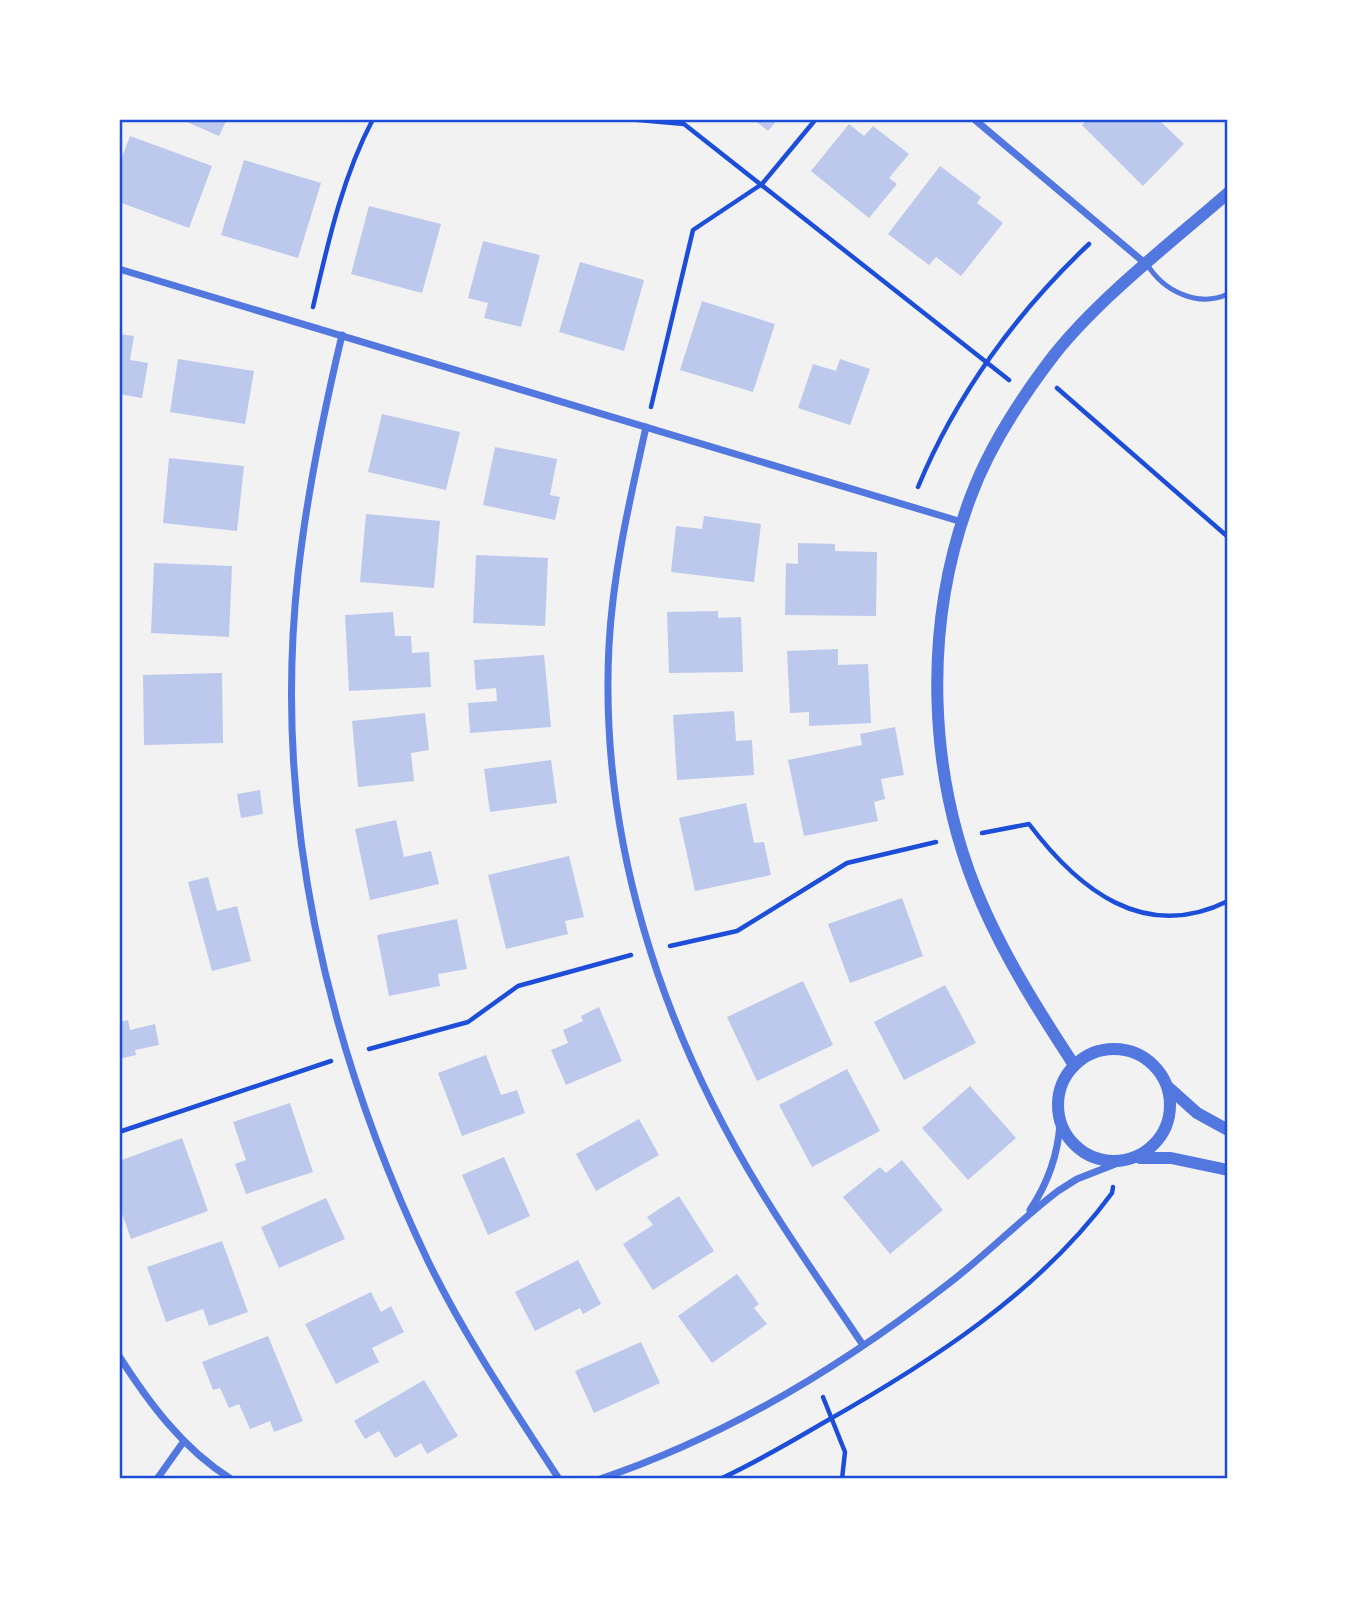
<svg xmlns="http://www.w3.org/2000/svg" width="1347" height="1598" viewBox="0 0 1347 1598" font-family="'Archivo Narrow',sans-serif">
<style>
.building{fill:#bdc9ec}
.lines{fill:none;stroke-linecap:round;stroke-linejoin:round}
.path{stroke:#1d4ed8;stroke-width:4.5}
.service{stroke:#5277de;stroke-width:5}
.minor{stroke:#5277de;stroke-width:7}
.tertiary{stroke:#5277de;stroke-width:12}
.neatline{fill:none;stroke:#1d4ed8;stroke-width:2.5}
</style>
<rect width="100%" height="100%" fill="#f2f2f2"/>
<g class="building">
<path d="M180,119H227L219,136Z"/>
<path d="M753,119H778L768,131Z"/>
<path d="M1088,119H1158L1184,144L1143,186L1082,125Z"/>
<path d="M849,124L864,136L873,126L909,154L889,178L897,184L869,218L811,171Z"/>
<path d="M130,136L212,166L189,228L119,202V165Z"/>
<path d="M244,160L321,183L298,258L221,235Z"/>
<path d="M940,166L981,197L977,203L1003,223L961,276L936,257L929,265L888,234Z"/>
<path d="M369,206L441,224L422,293L351,274Z"/>
<path d="M483,241L540,255L521,327L484,318L488,303L468,298Z"/>
<path d="M580,262L644,280L624,351L559,332Z"/>
<path d="M702,301L775,324L753,392L680,370Z"/>
<path d="M119,334L134,336L130,360L148,363L142,398L119,394Z"/>
<path d="M178,359L254,371L245,424L170,412Z"/>
<path d="M840,359L870,369L850,425L798,408L813,364L836,371Z"/>
<path d="M382,414L460,432L446,490L368,472Z"/>
<path d="M495,447L557,459L550,495L560,497L555,520L483,505Z"/>
<path d="M169,458L244,466L237,531L163,523Z"/>
<path d="M366,514L440,521L434,588L360,582Z"/>
<path d="M704,516L761,524L754,582L671,572L676,526L702,529Z"/>
<path d="M798,543L835,544V551L877,552L876,616L785,615L786,563L798,564Z"/>
<path d="M476,555L548,558L545,626L473,623Z"/>
<path d="M154,563L232,566L229,637L151,633Z"/>
<path d="M718,611V618L741,617L743,672L669,673L667,612Z"/>
<path d="M393,612L395,636H411L412,653L429,652L431,687L349,691L345,615Z"/>
<path d="M838,649V665L868,664L871,723L809,726V712L790,713L787,651Z"/>
<path d="M544,655L551,727L470,733L468,703L497,701L496,688L476,690L474,660Z"/>
<path d="M222,673L223,743L144,745L143,675Z"/>
<path d="M734,711L736,741L752,740L754,775L677,780L673,715Z"/>
<path d="M425,713L429,750L411,753L414,781L358,787L352,721Z"/>
<path d="M895,727L904,775L881,779L885,799L874,802L878,821L804,836L788,760L862,745L860,734Z"/>
<path d="M551,760L557,803L490,812L484,769Z"/>
<path d="M260,790L263,814L241,818L237,794Z"/>
<path d="M746,803L754,843L764,842L771,875L695,891L679,818Z"/>
<path d="M396,820L404,857L431,851L439,884L370,900L355,829Z"/>
<path d="M569,856L584,917L565,921L568,934L506,949L488,875Z"/>
<path d="M208,877L217,911L237,906L251,961L212,971L188,882Z"/>
<path d="M902,898L923,956L850,983L828,924Z"/>
<path d="M457,919L467,969L438,974L440,986L389,996L377,935Z"/>
<path d="M803,981L833,1045L757,1081L727,1017Z"/>
<path d="M945,985L976,1043L904,1080L874,1022Z"/>
<path d="M599,1007L622,1061L566,1085L551,1050L568,1043L563,1030L583,1021L581,1016Z"/>
<path d="M128,1020L130,1030L155,1024L159,1045L135,1050L136,1055L119,1059V1022Z"/>
<path d="M486,1055L501,1095L517,1090L525,1113L462,1136L438,1073Z"/>
<path d="M847,1069L880,1131L812,1167L779,1105Z"/>
<path d="M970,1086L1016,1138L968,1180L922,1128Z"/>
<path d="M290,1103L313,1172L246,1194L235,1164L246,1160L233,1122Z"/>
<path d="M639,1119L659,1155L596,1191L576,1154Z"/>
<path d="M182,1138L208,1211L131,1239L119,1205V1161Z"/>
<path d="M504,1157L530,1216L488,1235L462,1175Z"/>
<path d="M902,1160L943,1210L890,1254L843,1197L880,1167L886,1173Z"/>
<path d="M679,1196L714,1251L653,1290L623,1244L653,1225L647,1217Z"/>
<path d="M326,1198L345,1239L279,1268L261,1227Z"/>
<path d="M222,1241L248,1312L209,1326L203,1309L166,1322L147,1267Z"/>
<path d="M578,1260L601,1304L583,1314L580,1308L535,1331L515,1292Z"/>
<path d="M737,1274L759,1304L754,1308L767,1324L712,1363L678,1316Z"/>
<path d="M371,1292L381,1312L391,1306L404,1332L372,1348L379,1362L336,1384L305,1324Z"/>
<path d="M268,1336L303,1421L274,1432L270,1421L250,1429L239,1404L229,1408L220,1388L213,1390L202,1362Z"/>
<path d="M641,1342L660,1383L594,1413L575,1371Z"/>
<path d="M424,1380L458,1436L427,1454L421,1443L395,1458L379,1431L365,1439L354,1421Z"/>
</g>
<g class="lines">
<g class="path">
<path d="M627,119L684,124L1009,380"/>
<path d="M313,307C328,243 342,178 373,119"/>
<path d="M1057,388L1228,537"/>
<path d="M651,407L693,230L762,184L816,119"/>
<path d="M918,487C956,395 1017,312 1089,244"/>
<path d="M982,833L1029,824C1078,889 1144,943 1228,901"/>
<path d="M670,946L737,931L847,863L936,842"/>
<path d="M369,1049L468,1022L518,986L631,955"/>
<path d="M119,1132L331,1061"/>
<path d="M823,1397L845,1452L842,1479"/>
<path d="M720,1479C755,1463 789,1443 823,1423C929,1363 1039,1293 1112,1193L1113,1187"/>
</g>
<path class="service" d="M1147,264C1163,291 1198,308 1228,294"/>
<g class="minor">
<path d="M974,119L1146,264"/>
<path d="M119,269L962,522"/>
<path d="M342,335C323,415 307,493 298,574C272,811 326,1047 428,1261C465,1337 513,1408 559,1479"/>
<path d="M646,427C630,499 613,571 609,645C599,838 661,1028 761,1191C793,1244 829,1294 863,1345"/>
<path d="M1030,1210C1048,1183 1058,1156 1060,1123"/>
<path d="M119,1356C149,1403 183,1449 231,1479"/>
<path d="M157,1479L184,1441"/>
<path d="M600,1479C725,1437 844,1365 948,1284C986,1255 1020,1220 1058,1191L1077,1179L1123,1161"/>
</g>
<g class="tertiary">
<circle cx="1114" cy="1105" r="56"/>
<path d="M1074,1065C1040,1013 1007,961 982,904C927,778 922,625 971,496C990,445 1021,398 1054,355C1100,297 1172,242 1228,193"/>
<path d="M1168,1087L1197,1113L1228,1130"/>
<path d="M1140,1158H1171L1228,1170"/>
</g>
</g>
<rect width="1347" height="1598" fill="none" stroke="#ffffff" stroke-width="242"/>
<rect x="121" y="121" width="1105" height="1356" class="neatline"/>
</svg>
